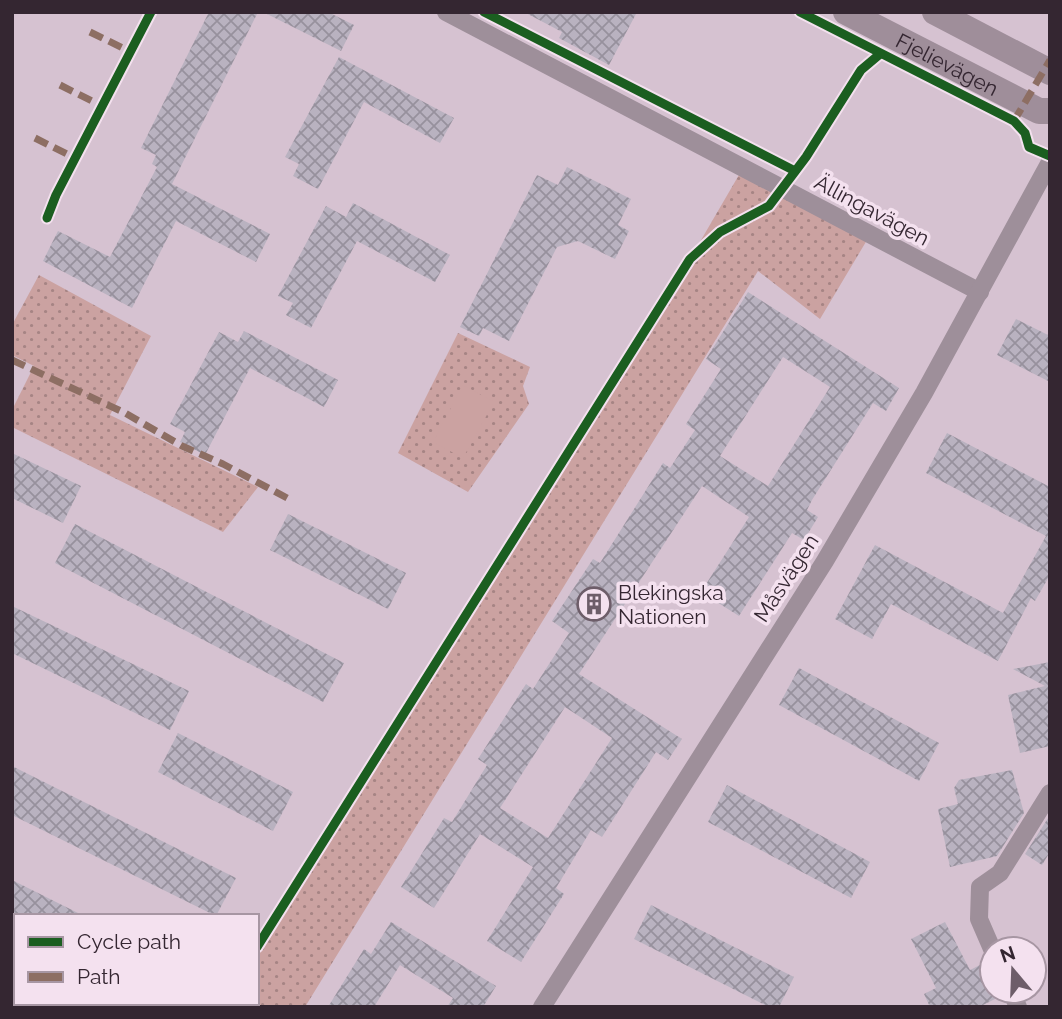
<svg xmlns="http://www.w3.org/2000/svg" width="1062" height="1019" viewBox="0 0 1062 1019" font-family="Raleway,sans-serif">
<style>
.green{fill:url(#green-dots)}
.pitch{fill:#cba2a1}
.building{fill:url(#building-cross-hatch);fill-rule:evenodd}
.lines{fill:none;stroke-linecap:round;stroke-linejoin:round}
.street{stroke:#9e8f9a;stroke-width:18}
.secondary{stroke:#9f8e9a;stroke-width:26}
.quiet{stroke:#8d6e63;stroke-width:7;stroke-dasharray:14 7;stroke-linecap:butt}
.cycleway-casing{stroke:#f4e1ef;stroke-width:13}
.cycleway{stroke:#1b5e20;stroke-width:9}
.labels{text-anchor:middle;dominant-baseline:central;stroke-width:7;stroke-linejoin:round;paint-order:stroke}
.street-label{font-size:21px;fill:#342631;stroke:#f4e1ef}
.poi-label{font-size:21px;fill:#342631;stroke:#f4e1ef;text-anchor:start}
</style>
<defs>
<pattern id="green-dots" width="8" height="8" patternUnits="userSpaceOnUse" patternTransform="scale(1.75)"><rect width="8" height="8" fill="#cba2a1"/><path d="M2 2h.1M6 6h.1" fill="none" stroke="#a68484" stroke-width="1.8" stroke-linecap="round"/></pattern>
<pattern id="building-cross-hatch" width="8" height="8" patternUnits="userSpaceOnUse" patternTransform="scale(1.75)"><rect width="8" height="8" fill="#b9b2c0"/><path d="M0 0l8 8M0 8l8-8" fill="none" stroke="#97919d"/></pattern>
</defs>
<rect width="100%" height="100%" fill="#d6c2d1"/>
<g class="green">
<path d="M743,168L870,235L820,319L758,271L305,1007H219L221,1003H257V947L690,259Z"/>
<path d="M39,275L151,336L110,415L258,487L223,532L12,427V410L34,366L12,355V325Z"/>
<path d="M458,333L530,367L523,386L529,404L468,492L398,453Z"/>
</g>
<path class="pitch" d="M463,385L494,402L463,458L433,442Z"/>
<g class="building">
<path d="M209,12H258L172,184L270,234L256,262L176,221L132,308L43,261L58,231L110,257L157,167L152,164L156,155L141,148Z"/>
<path d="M263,12H328L354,25L341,51Z"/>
<path d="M524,12H637L609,65L559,38L562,32Z"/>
<path d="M339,57L454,118L440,143L364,102L318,189L293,176L299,164L285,157Z"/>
<path d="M567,167L631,199L618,225L629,231L615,259L578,241L557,247L509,341L483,328L479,336L460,327L537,175L558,185Z"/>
<path d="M353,203L450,255L435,282L357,241L311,328L286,315L293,303L278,296L326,206L346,217Z"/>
<path d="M748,292L899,388L886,411L873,403L812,500L807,510L818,517L804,540L792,533L739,616L701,592L749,517L702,486L579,674L682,739L668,760L656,752L602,837L591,830L556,888L564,894L521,962L487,941L533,867L480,834L434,908L401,887L444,818L452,822L487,765L478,759L526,684L533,689L569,633L552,621L593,559L600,563L663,463L670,468L695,430L686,424L721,369L706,359ZM783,357L830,387L768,486L720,456ZM565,707L612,738L548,838L500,808Z"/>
<path d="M1016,319L1050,336V382L997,355Z"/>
<path d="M244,331L338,380L324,407L250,368L205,455L180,442L185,432L170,424L219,332L238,342Z"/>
<path d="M947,433L1050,487V575L1035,601L1031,598L998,661L891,604L872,639L835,619L875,545L1003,613L1046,536L926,473Z"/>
<path d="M12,453L81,486L63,523L12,498Z"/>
<path d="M288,514L406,573L388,609L270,550Z"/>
<path d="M75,524L344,663L323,702L55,563Z"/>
<path d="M12,606L189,691L170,730L12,653Z"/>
<path d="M1050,662V746L1020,753L1008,695L1045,686L1013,669Z"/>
<path d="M799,668L939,743L919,781L779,705Z"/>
<path d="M178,733L293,792L273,831L158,772Z"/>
<path d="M12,766L236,878L216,916L12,815Z"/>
<path d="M1012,770L1024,813L997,856L950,867L938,809L958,804L954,788L959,780Z"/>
<path d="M727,785L870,862L851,898L708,822Z"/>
<path d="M1050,815V852L1042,865L1025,854Z"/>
<path d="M12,880L84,916H12Z"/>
<path d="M651,905L794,977L779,1007H769L634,939Z"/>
<path d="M391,922L496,986L483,1007H447L453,998L400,965L374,1007H328L364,949L371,954Z"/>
<path d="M945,922L970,970L980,965L997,998L979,1007H930L924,994L936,988L911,939Z"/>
</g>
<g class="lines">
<g class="street">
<path d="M446,12L980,292"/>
<path d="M992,949L979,919L980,887L1000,873L1050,793"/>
<path d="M1011,991L1018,1007"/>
<path d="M542,1007L825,561L924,393L1050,162"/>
</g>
<g class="secondary">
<path id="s1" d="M846,12L1039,111H1050"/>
<path d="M935,12L1050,72"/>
</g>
<g class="quiet">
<path d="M90,32L131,52"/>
<path d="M60,85L102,106"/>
<path d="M1014,121L1050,60"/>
<path d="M35,138L75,158"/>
<path d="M12,360L125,413L182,446L223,464L289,499"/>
</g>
<defs>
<g id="cycleway">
<path d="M484,12L795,171"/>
<path d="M800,12L1014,121L1025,133L1029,147L1050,156"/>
<path d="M47,218L56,195L151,12"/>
<path d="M257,947L690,259L720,232L769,206L806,157L861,70L880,54"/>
</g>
</defs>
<use href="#cycleway" class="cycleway-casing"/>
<use href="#cycleway" class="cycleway"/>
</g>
<defs>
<symbol id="building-ring" viewBox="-11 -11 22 22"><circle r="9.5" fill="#f4e1ef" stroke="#6d5d69" stroke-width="1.5"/><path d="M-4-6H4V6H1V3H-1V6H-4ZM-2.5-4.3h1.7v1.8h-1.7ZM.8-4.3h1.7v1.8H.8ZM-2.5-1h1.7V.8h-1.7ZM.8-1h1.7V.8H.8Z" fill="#6d5d69"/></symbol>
</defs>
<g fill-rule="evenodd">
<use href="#building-ring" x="575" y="585" width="38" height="38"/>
</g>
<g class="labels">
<g class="street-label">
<text stroke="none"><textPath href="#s1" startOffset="114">Fjelievägen</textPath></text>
<text transform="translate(872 210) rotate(28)">Ällingavägen</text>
<text transform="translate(786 578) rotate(-57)">Måsvägen</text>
</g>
<g class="poi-label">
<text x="618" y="592">Blekingska<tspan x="618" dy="24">Nationen</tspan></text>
</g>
</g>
<rect width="1062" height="1019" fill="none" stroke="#342631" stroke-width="28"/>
<rect x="14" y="914" width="245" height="91" fill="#f4e1ef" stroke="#a796a3" stroke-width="2"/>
<rect x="28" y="937" width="35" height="10" fill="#1b5e20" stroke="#a796a3" stroke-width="2"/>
<text x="77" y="949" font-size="21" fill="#342631">Cycle path</text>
<rect x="28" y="972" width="35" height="10" fill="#8d6e63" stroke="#a796a3" stroke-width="2"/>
<text x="77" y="984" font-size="21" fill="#342631">Path</text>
<g transform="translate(1013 970) rotate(341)"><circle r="33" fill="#f4e1ef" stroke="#a796a3" stroke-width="2"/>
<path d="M0-5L12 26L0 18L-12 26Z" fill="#6d5d69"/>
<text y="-10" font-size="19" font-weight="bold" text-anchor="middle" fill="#342631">N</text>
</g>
</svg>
